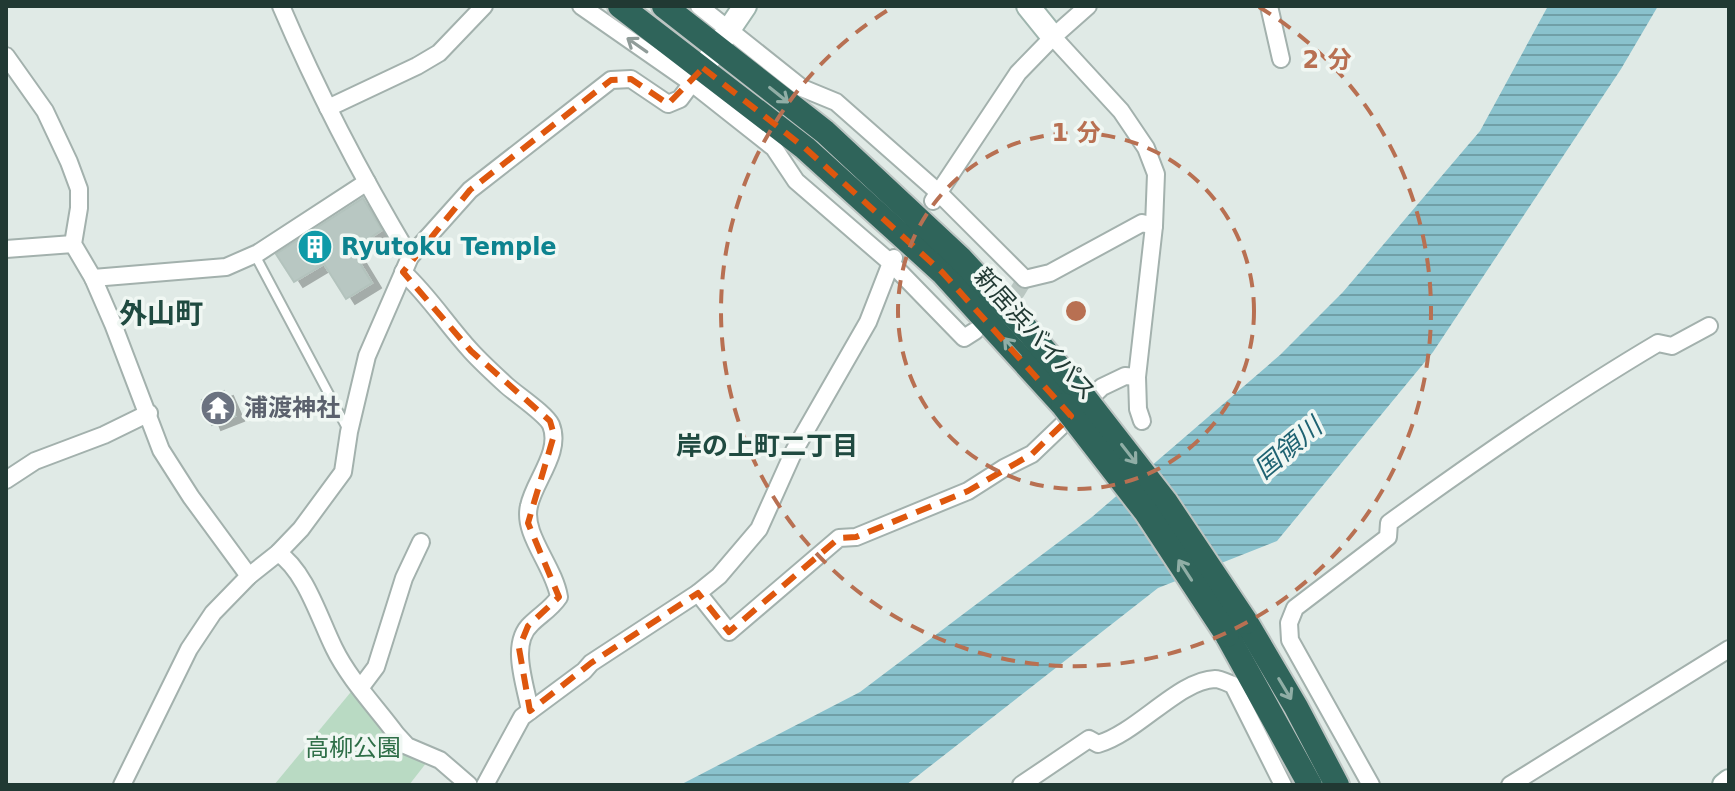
<svg xmlns="http://www.w3.org/2000/svg" width="1735" height="791" viewBox="0 0 1735 791" font-family="'DejaVu Sans','Noto Sans JP',sans-serif">
<style>
.park{fill:#b9dac3}
.water{fill:url(#water-rules)}
.building{fill:#b8c7c2;stroke:#b3c3bd;stroke-width:2;filter:url(#shadow)}
.lines{fill:none;stroke-linecap:round;stroke-linejoin:round}
.street-tunnel{stroke:#bac7c2;stroke-width:16;stroke-dasharray:16 8;stroke-linecap:butt}
.lane-casing{stroke:#a3b1ad;stroke-width:12}
.street-casing{stroke:#a3b1ad;stroke-width:20}
.secondary-casing{stroke:#9fb5ae;stroke-width:26}
.highway-casing{stroke:#bcc4c2;stroke-width:28}
.lane{stroke:#fff;stroke-width:8}
.street{stroke:#fff;stroke-width:16}
.secondary{stroke:#fff;stroke-width:22}
.highway{stroke:#2f645a;stroke-width:24}
.highway-bridge-casing{stroke:#bcc4c2;stroke-width:28;stroke-linecap:butt}
.highway-bridge{stroke:#2f645a;stroke-width:24}
.oneway{stroke:#909c99}
.oneway2{stroke:#90aea6}
.marked{fill:none;stroke:#de570e;stroke-width:6;stroke-dasharray:16 10;stroke-linejoin:round}
.ring{fill:none;stroke:#b87052;stroke-width:4;stroke-dasharray:14 10}
.labels{text-anchor:middle;dominant-baseline:central;stroke-width:7;stroke-linejoin:round;paint-order:stroke}
.culture-label{font-size:24px;font-weight:bold;fill:#0d838f;stroke:#f0f7f3;text-anchor:start}
.street-label{font-size:24px;fill:#213933;stroke:#f0f7f3}
.worship-label{font-size:24px;font-weight:bold;fill:#5b616d;stroke:#f0f7f3;text-anchor:start}
.park-label{font-size:24px;fill:#2e6e47;stroke:#f0f7f3}
.neighbourhood-label{font-size:26px;font-weight:bold;fill:#1f4a40;stroke:#f0f7f3}
.water-label{font-size:26px;font-style:italic;fill:#1f6372;stroke:#f0f7f3}
.quarter-label{font-size:28px;font-weight:bold;fill:#1f4a40;stroke:#f0f7f3}
.centre{fill:#b87052;stroke:#f0f7f3;stroke-width:4}
.ring-label{font-size:24px;text-anchor:middle;font-weight:bold;fill:#b87052;stroke:#f0f7f3;stroke-width:7;stroke-linejoin:round;paint-order:stroke}
</style>
<defs>
<pattern id="water-rules" width="6" height="5" patternUnits="userSpaceOnUse" patternTransform="scale(2)"><rect width="6" height="5" fill="#8ac2cd"/><path d="M0 2.5h6" fill="none" stroke="#709fa7"/></pattern>
<filter id="shadow"><feDropShadow dx="9" dy="5" stdDeviation="0" flood-color="#0004"/></filter>
</defs>
<rect width="100%" height="100%" fill="#e0eae6"/>
<path class="park" d="M355,687L427,762L409,785H274Z"/>
<path class="water" d="M1548,6H1658L1621,69L1433,352L1277,541L1158,588L906,785H680L860,692L1092,517L1280,355L1343,292L1480,131Z"/>
<g class="building">
<path d="M363,198L382,230L352,250L372,283L346,299L324,264L294,282L276,254Z"/>
<path d="M224,391L235,416L212,425L202,400Z"/>
</g>
<g class="lines">
<path class="street-tunnel" d="M997,311L1017,292L1025,279"/>
<defs>
<path id="lane" d="M255,255L348,430"/>
<g id="street">
<path d="M281,6C318,93 362,177 410,257"/>
<path d="M581,6L693,84L774,148L796,181L891,263L894,258"/>
<path d="M699,6L802,88L836,102L938,192L1025,279L1050,273L1142,223L1154,226"/>
<path d="M1269,6L1281,59"/>
<path d="M6,56L45,111L69,162L79,189V208L73,244L93,278L113,324L161,450L191,497L249,576"/>
<path d="M328,108L417,66L439,53L484,6"/>
<path d="M933,201L1018,73L1053,37L1088,6"/>
<path d="M6,249L73,244"/>
<path d="M403,272C429,296 447,325 471,351C482,363 494,374 506,385C517,395 546,414 551,425C562,452 534,481 529,506C522,534 554,566 559,597C551,609 541,614 531,624C509,644 526,686 530,711"/>
<path d="M93,278L226,267L258,253L367,182"/>
<path d="M1137,377L1138,409L1142,421"/>
<path d="M6,480L35,461L104,435L149,413"/>
<path d="M278,553C305,570 320,620 334,648C349,679 376,707 396,734L407,746L440,760L469,785"/>
<path d="M698,593L729,632L839,538L856,537L968,491L1004,468L1032,454L1102,387L1125,376L1137,377L1154,226L1156,174L1146,148L1121,111L1053,37"/>
<path d="M361,687L376,667L404,578L421,542"/>
<path d="M122,785L189,649L213,613L249,576L278,553L301,529L343,472L349,432L367,356L410,257L470,190L611,80L631,79L668,104L680,99L703,68"/>
<path d="M485,785L522,717L584,671L591,663L698,593L719,576L759,529L794,451L868,322L891,263L964,338L975,331"/>
<path d="M1021,785L1089,739L1098,744C1137,733 1179,680 1215,679C1220,679 1228,683 1233,685L1283,785"/>
<path d="M1371,785L1290,640L1289,623L1295,608L1388,537L1389,523C1477,459 1565,398 1658,343L1672,346L1709,326"/>
<path d="M1510,785L1729,649"/>
</g>
<g id="secondary">
<path d="M1028,6L1053,37"/>
<path d="M703,68L745,6"/>
<path d="M1724,785L1729,781"/>
</g>
<g id="highway">
<path d="M620,6L805,148L942,272L1063,405"/>
<path d="M664,6L825,132L960,258L1027,330L1081,393"/>
<path d="M1246,622L1296,707L1337,785"/>
<path d="M1227,635L1310,785"/>
</g>
</defs>
<use href="#lane" class="lane-casing"/>
<use href="#street" class="street-casing"/>
<use href="#secondary" class="secondary-casing"/>
<use href="#highway" class="highway-casing"/>
<use href="#lane" class="lane"/>
<use href="#street" class="street"/>
<use href="#secondary" class="secondary"/>
<use href="#highway" class="highway"/>
<defs>
<g id="highway-bridge">
<path d="M1081,393L1165,501L1246,622"/>
<path d="M1063,405L1146,512L1227,635"/>
</g>
</defs>
<use href="#highway-bridge" class="highway-bridge-casing"/>
<use href="#highway-bridge" class="highway-bridge"/>
</g>
<defs><path id="oneway-shaft" d="M-6 0H5M1.5-3L5.5 0L1.5 3" fill="none" stroke-width="1.6" stroke-linecap="round" stroke-linejoin="round" transform="scale(2)"/></defs>
<use class="oneway" href="#oneway-shaft" transform="translate(637 45) rotate(-145)"/>
<g class="oneway2">
<use href="#oneway-shaft" transform="translate(779 95) rotate(39)"/>
<use href="#oneway-shaft" transform="translate(1012 347) rotate(-132)"/>
<use href="#oneway-shaft" transform="translate(1129 454) rotate(52)"/>
<use href="#oneway-shaft" transform="translate(1185 570) rotate(-123)"/>
<use href="#oneway-shaft" transform="translate(1285 689) rotate(59)"/>
</g>
<path class="marked" d="M703,68L805,148L942,272L1071,416L1032,454L968,491L856,537L839,538L729,632L698,593L591,663L530,711L519,648L528,626L559,597L528,523L554,435L550,421L471,351L403,272L470,190L611,80L631,79L668,104Z"/>
<g class="ring">
<circle cx="1076" cy="311" r="178"/>
<path d="M1259 7A355 355 0 1 1 893 7"/>
</g>
<defs>
<symbol id="building-disc" viewBox="-11 -11 22 22"><circle r="9.5" fill="#0f9aa8" stroke="#f0f7f3"/><path d="M-4-6H4V6H1V3H-1V6H-4ZM-2.5-4.3h1.7v1.8h-1.7ZM.8-4.3h1.7v1.8H.8ZM-2.5-1h1.7V.8h-1.7ZM.8-1h1.7V.8H.8Z" fill="#fff"/></symbol>
<symbol id="temple-disc" viewBox="-11 -11 22 22"><circle r="9.5" fill="#6b7280" stroke="#f0f7f3"/><path d="M0-6L5-2H3V0L6.5 2.5H4V6H1.5V3h-3V6H-4V2.5H-6.5L-3 0V-2H-5Z" fill="#fff"/></symbol>
</defs>
<g fill-rule="evenodd">
<use href="#building-disc" x="295" y="227" width="40" height="40"/>
<use href="#temple-disc" x="198" y="388" width="40" height="40"/>
</g>
<g class="labels">
<g class="culture-label">
<text x="341" y="247">Ryutoku Temple</text>
</g>
<g class="street-label">
<text transform="translate(1035 334) rotate(48)">新居浜バイパス</text>
</g>
<g class="worship-label">
<text x="244" y="408">浦渡神社</text>
</g>
<g class="park-label">
<text x="353" y="748">高柳公園</text>
</g>
<g class="neighbourhood-label">
<text x="767" y="446">岸の上町二丁目</text>
</g>
<g class="water-label">
<text transform="translate(1288 448) rotate(-40)">国領川</text>
</g>
<g class="quarter-label">
<text x="161" y="313">外山町</text>
</g>
</g>
<circle cx="1076" cy="311" r="12" class="centre"/>
<g class="ring-label">
<text x="1327" y="68">2 分</text>
<text x="1076" y="141">1 分</text>
</g>
<rect width="1735" height="791" fill="none" stroke="#213933" stroke-width="16"/>
</svg>
